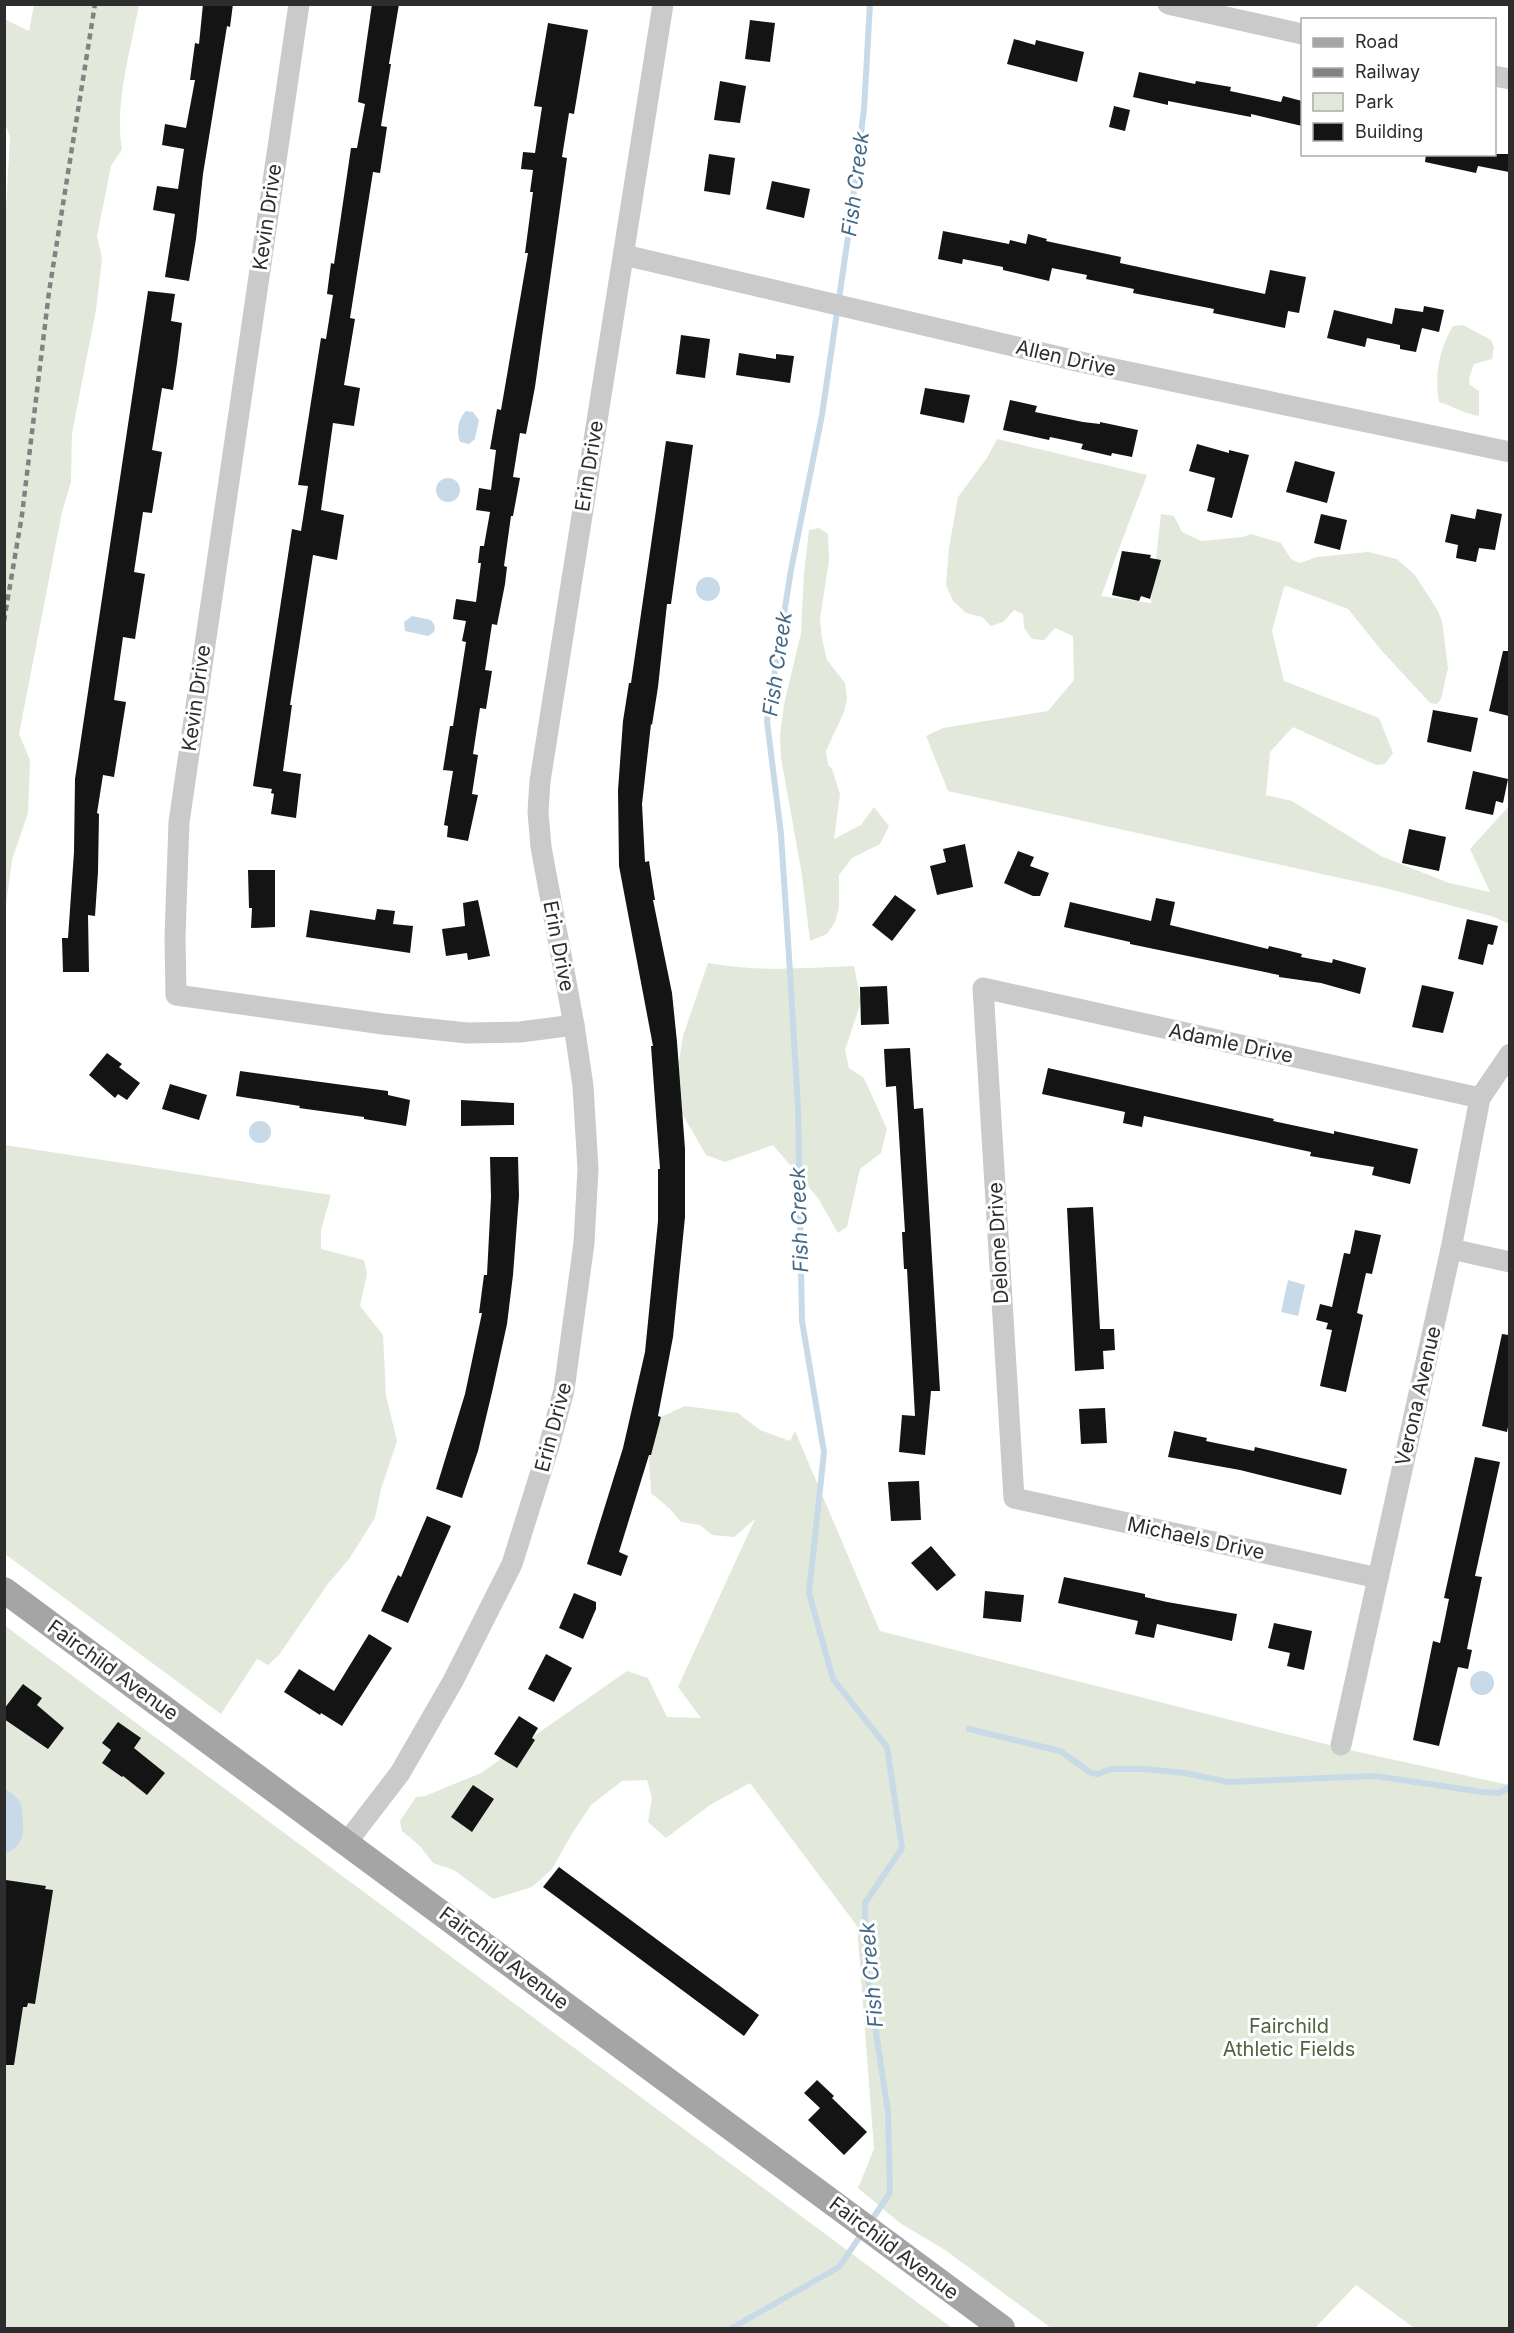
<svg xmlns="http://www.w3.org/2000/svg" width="1514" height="2333" viewBox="0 0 1514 2333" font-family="Inter,sans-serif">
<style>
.green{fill:#e2e9db}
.water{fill:#c8dae8}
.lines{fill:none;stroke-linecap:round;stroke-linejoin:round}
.stream{stroke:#c8dae8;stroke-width:6}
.building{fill:#141414}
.minor{stroke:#cacaca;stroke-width:21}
.major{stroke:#a5a5a5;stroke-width:26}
.rail{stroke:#828282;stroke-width:4.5;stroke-dasharray:6 4.5;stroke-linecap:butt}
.labels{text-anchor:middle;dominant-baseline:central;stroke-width:6;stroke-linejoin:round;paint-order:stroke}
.street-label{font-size:20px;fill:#2d2d2d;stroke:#fff}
.park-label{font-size:20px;fill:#4e643e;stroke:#fff}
.water-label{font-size:21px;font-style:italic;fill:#426987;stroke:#fff}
</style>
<rect width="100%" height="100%" fill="#fff"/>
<g class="green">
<path d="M34,5H139C131,48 114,106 122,149L111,166L97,236L102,258L96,310L72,433L71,482L62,512L19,734L30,760L28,813L12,860L5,912L4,244L10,137L4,120V19L29,31Z"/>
<path d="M1463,325L1491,340L1494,347L1492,359L1474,364L1469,378L1470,385L1479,391V416C1464,414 1453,406 1439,402C1434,376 1439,349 1453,326Z"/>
<path d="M997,439L1147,475L1101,596L1151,603L1161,514L1174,516L1182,532L1201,541L1243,537L1251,534L1281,543L1291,559L1300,563L1317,557L1368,552L1397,559L1415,575L1438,611L1442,621L1448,668L1441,699L1437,704L1430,703L1382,651L1348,609L1287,586L1284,587L1272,631L1284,681L1379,718L1393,753L1385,764L1376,765L1293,727L1270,752L1266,795L1292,801L1381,856L1449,883L1490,892L1470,849L1509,806V924L1494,917L1385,888L948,791L926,736L943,728L1048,711L1074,680L1073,636L1055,628L1044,640L1032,639L1024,628L1023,614L1014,610L1003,622L991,626L982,617L966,613L953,601L946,585L949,548L958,497L987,458Z"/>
<path d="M819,528L828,534L829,560L820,619L822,639L827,660L845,683L847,699L844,712L826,751L828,765L832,769L840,794L834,839L861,825L874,807L889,826L880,844L852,858L839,875V907L835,922L827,934L810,941L802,875L781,758L780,736L784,704L801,633L804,573L809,530Z"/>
<path d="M708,963C757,972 805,968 854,966L861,1002L845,1050L849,1068L864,1078L887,1129L881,1153L860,1169L847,1227L838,1233L818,1198L773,1145L725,1162L706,1155L673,1098L683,1036Z"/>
<path d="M5,1145L331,1195L321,1230V1249L364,1260L367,1274L360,1306L383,1335L386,1396L397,1441L381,1489L375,1518L349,1559L327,1585L279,1655L268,1665L257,1659L221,1714L5,1554Z"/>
<path d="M685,1406L738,1413L760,1430L790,1441L795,1431L880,1631L1345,1749L1509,1785V2328H1414L1356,2285L1315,2328H1051L945,2250L900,2223L858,2188L874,2149L857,1926L750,1783L710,1805L666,1838L648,1822L652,1798L647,1780L622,1781L591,1805L573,1832L552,1869L532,1887L493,1899L454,1870L433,1863L420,1846L402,1831L400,1821L416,1797L425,1796L481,1773L627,1671L648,1678L667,1717L701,1718L678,1687L755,1519L734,1537L712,1535L700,1525L681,1522L670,1509L651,1493L649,1458L661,1417Z"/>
<path d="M4,1625L952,2328H5Z"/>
</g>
<g class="water">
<path d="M466,411L473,412L479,420L475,439L469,444L460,442C456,432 458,418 466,411Z"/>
<circle cx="448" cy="490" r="12"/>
<circle cx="708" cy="589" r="12"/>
<path d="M412,616L431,620L435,626L434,632L428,636L405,631L404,622Z"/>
<circle cx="260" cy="1132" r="11"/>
<path d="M1288,1280L1305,1285L1298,1316L1281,1312Z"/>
<circle cx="1482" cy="1683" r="12"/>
<path d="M4,1788C10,1792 19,1797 21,1805C23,1809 22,1815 23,1820C24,1838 21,1846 5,1854Z"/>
</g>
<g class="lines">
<g class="stream">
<path d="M969,1729L1060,1751L1091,1773L1098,1774L1111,1769H1145L1185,1773L1228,1782L1375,1776L1482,1792L1499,1793L1510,1787"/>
<path d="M869,2224L890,2193L888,2112L865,1959V1903L902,1848L887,1747L833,1679L809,1593L824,1452L802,1321L798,1107L790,972L781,834L767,721L791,570L822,415L848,237L864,109L870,4"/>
<path d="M732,2328L839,2267L863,2232"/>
</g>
</g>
<g class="building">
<path d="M203,4H233L230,27L227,26L203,174L196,239L189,281L165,277L175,214L153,210L157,186L178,189L184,149L162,145L165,124L186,128L195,80H190L195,43L199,44Z"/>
<path d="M372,4H399L389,64H391L381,126L387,127L380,173L373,172L350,318L355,319L344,385L360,388L354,426L333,423L321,510L344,515L337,560L313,555L290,705H292L283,771L301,774L296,818L271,814L274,794L271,793L272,789L253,786L292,529L301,531L308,486L298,485L321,338L326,339L333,295L327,294L331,263L334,264L351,148H357L365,104L358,102Z"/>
<path d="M750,20L775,23L770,62L745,59Z"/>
<path d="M548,23L588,30L574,114L569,113L562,157L567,158L535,387L526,434L520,433L513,477L520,478L513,516H511L504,566L507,567L505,584L497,625L492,624L485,670L492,671L486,709L480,708L473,754L478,755L472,794L478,795L468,841L447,837L448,826L444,825L453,771L443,770L450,726H453L466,642L462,641L466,621L453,619L456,599L476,602L481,563H478L480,546H484L490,512L476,510L479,488L491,490L496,450L490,449L497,409L501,410L528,253H525L533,192H530L533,170L521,169L523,152L535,153L542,107L534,106Z"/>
<path d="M1014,39L1035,45L1036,40L1084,52L1077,82L1007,64Z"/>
<path d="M1139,72L1195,84L1196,81L1231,87L1230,91L1281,102L1283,96L1302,101V126L1251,114V117L1168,101V105L1133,97Z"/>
<path d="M720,81L746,86L740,123L714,120Z"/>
<path d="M1114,106L1130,110L1125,131L1109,127Z"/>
<path d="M709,154L735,158L730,195L704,191Z"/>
<path d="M1426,154H1509V172L1478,166L1476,173L1425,162Z"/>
<path d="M772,181L810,189L804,218L766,209Z"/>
<path d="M943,231L1009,244L1010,240L1026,244L1028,234L1047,239L1046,241L1121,257L1120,263L1265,294L1270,270L1306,277L1299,313L1288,311L1285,328L1213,313L1214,309L1133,293L1134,289L1086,279L1087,275L1052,268L1049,281L1003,270V267L963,259L962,264L938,259Z"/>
<path d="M148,291L175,294L171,321L182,323L177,363L173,390L162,388L152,450L162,452L152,513L143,512L134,572L145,574L135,639L123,637L114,700L126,702L114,777L103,775L97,813L99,814L98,872L95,916L88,915L89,972H63L62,938H68L74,852L75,779Z"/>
<path d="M1424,306L1444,310L1439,332L1422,328L1416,352L1400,349V345L1367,338L1365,347L1327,338L1334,310L1392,324L1395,308L1423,312Z"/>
<path d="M681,335L710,339L705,378L676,374Z"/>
<path d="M739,353L776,359V354L794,356L790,383L736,375Z"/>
<path d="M925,388L970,395L964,423L920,414Z"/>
<path d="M1010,400L1037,406L1035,412L1083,422L1100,424V422L1138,430L1132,457L1112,453L1111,456L1081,449L1083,444L1050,437L1049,440L1003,430Z"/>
<path d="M666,441L693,445L671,604H667L658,687L652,725L651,724L642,804L645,862L649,861L655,900H653L672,993L677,1042L685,1149V1217L673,1337L658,1416L661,1417L651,1455H649L619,1552L628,1556L621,1576L587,1564L623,1448L645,1352L658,1221V1169H660L651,1046H653L619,866L618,790L623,721L629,683H631Z"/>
<path d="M1197,444L1229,453V450L1249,455L1232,518L1207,511L1215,478L1189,471Z"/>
<path d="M1295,461L1335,472L1327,503L1286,492Z"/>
<path d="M1477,509L1502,514L1495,550L1479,548L1476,562L1456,558L1458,545L1445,542L1451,514L1475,519Z"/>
<path d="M1321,514L1347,520L1340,550L1314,543Z"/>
<path d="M1122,551L1151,555L1150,558L1161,560L1150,599L1141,596L1139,601L1112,595Z"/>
<path d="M1503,651H1509V716L1489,711Z"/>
<path d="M1433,710L1478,718L1471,752L1427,742Z"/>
<path d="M1473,771L1508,779L1503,803L1496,801L1493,815L1465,809Z"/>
<path d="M1409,829L1446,837L1439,871L1402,863Z"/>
<path d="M965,844L973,887L937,895L930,866L946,862L943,849Z"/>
<path d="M1018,851L1034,857L1030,866L1049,873L1040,896H1033L1004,883Z"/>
<path d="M248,870H275V927L251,928L252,908H249Z"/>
<path d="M895,895L916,910L892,941L872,925Z"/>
<path d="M1156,898L1175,902L1170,925L1268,949L1269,946L1286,950L1302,954L1301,957L1332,963L1333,959L1366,968L1360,994L1321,983L1279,977V975L1130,944V942L1064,927L1070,902L1151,921Z"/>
<path d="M478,900L490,956L468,960L467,953L446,956L442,929L465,926L463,903Z"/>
<path d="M377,909L395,911L393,924L413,926L410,953L306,937L310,910L375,920Z"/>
<path d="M1467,919L1498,926L1493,945L1488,944L1483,965L1458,959Z"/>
<path d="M1422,985L1454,992L1443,1033L1412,1027Z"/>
<path d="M887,986L889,1024L861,1025L860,987Z"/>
<path d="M910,1048L914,1109L923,1108L940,1391H931L925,1455L899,1452L902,1415L915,1416L907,1269H904L902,1232H905L896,1086L886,1087L884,1049Z"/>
<path d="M107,1053L122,1064L119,1067L140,1083L127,1100L118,1094L115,1098L89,1075Z"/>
<path d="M1048,1068L1274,1119L1273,1121L1334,1134V1131L1418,1149L1410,1184L1372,1175L1374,1167L1310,1156L1311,1152L1144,1116L1142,1127L1123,1123L1125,1112L1042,1094Z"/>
<path d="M240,1071L388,1091V1095L410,1100L406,1126L364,1119V1117L299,1108L300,1106L236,1096Z"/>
<path d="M170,1084L207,1095L199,1120L162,1109Z"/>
<path d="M461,1100L514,1103V1125L461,1126Z"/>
<path d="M490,1157H518L519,1196L513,1275L507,1324L493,1388L478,1451L462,1498L436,1489L465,1394L482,1313H479L484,1275H487L491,1197Z"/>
<path d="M1093,1207L1100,1329H1114L1115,1350L1103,1351L1104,1369L1075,1371L1067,1208Z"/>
<path d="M1355,1230L1381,1235L1372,1274L1366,1273L1357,1313L1363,1315L1346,1392L1320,1386L1332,1330L1326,1329L1328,1323L1316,1320L1320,1304L1332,1307L1344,1253L1350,1254Z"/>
<path d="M1502,1334L1509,1335V1421L1507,1432L1482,1426Z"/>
<path d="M1105,1408L1107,1443L1081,1444L1079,1409Z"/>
<path d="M1174,1431L1207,1438L1206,1441L1254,1451L1255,1447L1347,1469L1341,1495L1240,1470L1168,1457Z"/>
<path d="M1475,1457L1500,1462L1475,1576L1482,1577L1467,1649L1472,1650L1468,1669L1458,1667L1439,1746L1413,1740L1433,1641L1440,1643L1449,1599L1444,1598Z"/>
<path d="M919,1481L921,1520L891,1521L888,1482Z"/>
<path d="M427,1516L451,1526L408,1623L381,1611L398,1575L401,1577Z"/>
<path d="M931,1546L956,1575L937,1591L911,1563Z"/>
<path d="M1064,1577L1145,1594V1597L1167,1602L1237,1614L1232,1641L1157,1624L1154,1638L1135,1634L1138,1621L1058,1603Z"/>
<path d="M985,1591L1024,1595L1021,1622L983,1618Z"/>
<path d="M574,1593L596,1602V1609L583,1639L559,1628Z"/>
<path d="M1274,1623L1312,1631L1304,1670L1287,1666L1290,1653L1268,1648Z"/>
<path d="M369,1634L392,1648L342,1726L321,1713L320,1715L284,1692L299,1669L334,1691Z"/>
<path d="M546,1654L572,1668L554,1702L528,1689Z"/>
<path d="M23,1684L42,1698L37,1705L64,1728L48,1749L4,1719V1709Z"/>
<path d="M519,1716L538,1728L532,1738L535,1740L517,1768L494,1754Z"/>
<path d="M118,1722L141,1738L134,1748L165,1773L147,1795L123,1776L122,1777L102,1763L111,1750L102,1743Z"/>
<path d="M473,1785L494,1799L472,1832L451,1817Z"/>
<path d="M559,1867L759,2015L744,2036L543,1887Z"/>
<path d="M6,1880L46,1886L45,1889L53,1890L35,2004L28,2003L27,2007H23L14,2065H4Z"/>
<path d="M817,2080L834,2096L832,2098L867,2132L844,2155L808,2120L820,2108L804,2093Z"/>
</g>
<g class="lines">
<g class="minor">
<path d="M299,4L179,822L175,936L176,995L383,1024L467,1033L520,1032L574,1025"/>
<path d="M1168,4L1302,34"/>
<path d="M1494,76L1510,79"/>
<path d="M624,255L1081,362L1510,452"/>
<path d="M1451,1249L1510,1262"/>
<path d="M1378,1578L1014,1498L983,988L1480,1098"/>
<path d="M1341,1745L1451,1249L1480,1098L1510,1054"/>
<path d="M347,1842L400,1773L453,1681L512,1564L549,1446L564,1390L584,1243L588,1169L583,1086L574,1025L541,847L538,812L540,781L663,4"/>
</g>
<path class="major" d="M4,1590L1002,2328"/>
<path class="rail" d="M4,621L22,515L49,292L95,4"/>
</g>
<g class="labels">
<g class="street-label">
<text transform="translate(267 217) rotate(-82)">Kevin Drive</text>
<text transform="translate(1066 358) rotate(13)">Allen Drive</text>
<text transform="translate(589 466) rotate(-81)">Erin Drive</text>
<text transform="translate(196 698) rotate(-82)">Kevin Drive</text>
<text transform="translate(559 946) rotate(79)">Erin Drive</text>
<text transform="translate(1231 1043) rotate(12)">Adamle Drive</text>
<text transform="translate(998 1243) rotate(-93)">Delone Drive</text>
<text transform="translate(1418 1396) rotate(-77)">Verona Avenue</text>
<text transform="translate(553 1427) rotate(-75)">Erin Drive</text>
<text transform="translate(1196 1538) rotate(12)">Michaels Drive</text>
<text transform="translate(113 1670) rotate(36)">Fairchild Avenue</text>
<text transform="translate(504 1958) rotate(37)">Fairchild Avenue</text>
<text transform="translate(894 2248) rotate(37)">Fairchild Avenue</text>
</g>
<g class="park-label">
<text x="1289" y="2026">Fairchild<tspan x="1289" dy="23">Athletic Fields</tspan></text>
</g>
<g class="water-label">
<text transform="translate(855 184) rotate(-83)">Fish Creek</text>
<text transform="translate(777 664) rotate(-82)">Fish Creek</text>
<text transform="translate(799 1220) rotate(-92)">Fish Creek</text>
<text transform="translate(871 1975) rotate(-95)">Fish Creek</text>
</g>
</g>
<rect width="1514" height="2333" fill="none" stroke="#2d2d2d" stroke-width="12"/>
<rect x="1301" y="18" width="195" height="138" fill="#ffffff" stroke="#ababab" stroke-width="1.5"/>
<rect x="1313" y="38" width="30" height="9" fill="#a5a5a5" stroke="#ababab" stroke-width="1.5"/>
<text x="1355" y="48" font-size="18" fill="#2d2d2d">Road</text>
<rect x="1313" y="68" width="30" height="9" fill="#828282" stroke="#ababab" stroke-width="1.5"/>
<text x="1355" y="78" font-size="18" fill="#2d2d2d">Railway</text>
<rect x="1313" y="93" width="30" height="18" fill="#e2e9db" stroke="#ababab" stroke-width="1.5"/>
<text x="1355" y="108" font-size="18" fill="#2d2d2d">Park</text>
<rect x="1313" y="123" width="30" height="18" fill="#141414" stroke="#ababab" stroke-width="1.5"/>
<text x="1355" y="138" font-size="18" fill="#2d2d2d">Building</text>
</svg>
